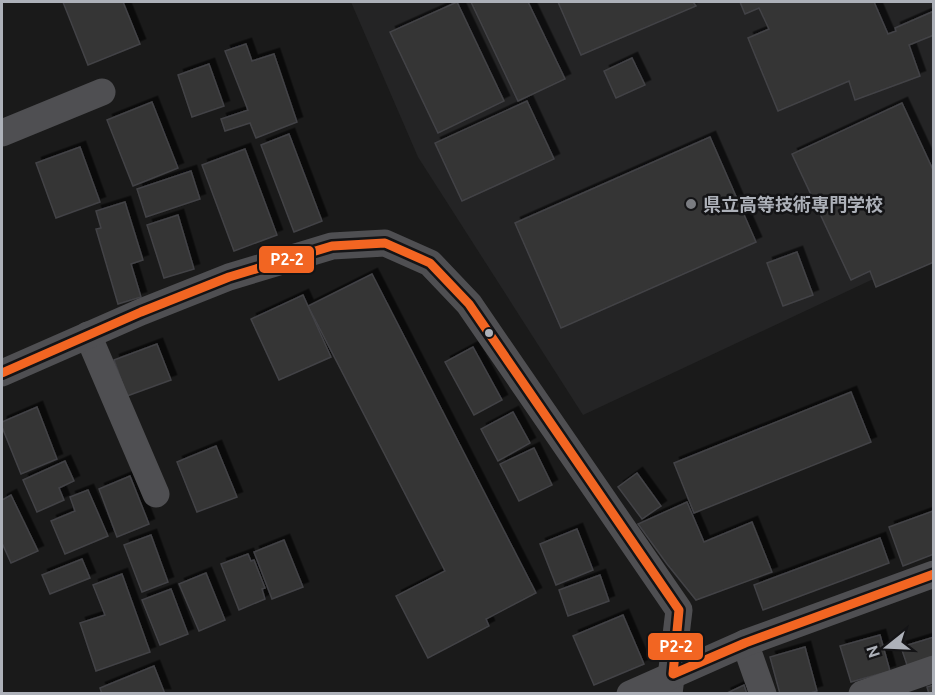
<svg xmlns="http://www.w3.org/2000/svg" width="935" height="695" viewBox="0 0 935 695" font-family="Ubuntu,'Noto Sans JP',sans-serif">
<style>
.built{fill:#242425}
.building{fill:#343435;stroke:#434346;stroke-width:1.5;filter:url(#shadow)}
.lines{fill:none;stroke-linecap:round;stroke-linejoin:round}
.minor{stroke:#4f4f52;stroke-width:27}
.bus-1-casing{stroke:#141416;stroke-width:14}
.bus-1{stroke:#f26522;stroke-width:9}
.poi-dot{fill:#7a7c81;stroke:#141416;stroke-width:2}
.bus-dot{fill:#adb1b9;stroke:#141416;stroke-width:2}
.labels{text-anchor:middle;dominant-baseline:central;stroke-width:5;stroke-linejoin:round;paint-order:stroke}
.poi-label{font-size:18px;font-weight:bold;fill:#adb1b9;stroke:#141416;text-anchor:start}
.line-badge{stroke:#141416;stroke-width:2}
.badge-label{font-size:16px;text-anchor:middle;font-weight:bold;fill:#fff}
</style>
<defs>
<filter id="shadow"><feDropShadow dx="5.5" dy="-5.5" stdDeviation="0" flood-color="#0009"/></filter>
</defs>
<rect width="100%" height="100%" fill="#1a1a1a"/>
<path class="built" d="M351,2H933V251L583,415L418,157Z"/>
<g class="building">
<path d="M63,2H123L140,44L88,65Z"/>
<path d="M457,2L504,101L438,133L390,32Z"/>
<path d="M471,2H528L565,79L518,101Z"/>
<path d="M558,2H693L696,6L581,55Z"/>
<path d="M740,2H874L888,34L896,31L895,28L934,11V35L909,45L920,76L855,100L849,81L778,111L748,38L769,29L759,8L745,14Z"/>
<path d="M246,44L252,61L274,54L297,122L256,138L250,123L225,131L221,119L248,110L225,51Z"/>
<path d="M632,58L645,85L616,98L604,71Z"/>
<path d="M209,64L224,106L192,117L178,75Z"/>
<path d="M527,101L554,159L462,201L435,143Z"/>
<path d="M152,102L178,168L133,186L107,120Z"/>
<path d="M902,103L934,172V262L876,287L870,271L851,280L792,154Z"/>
<path d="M289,134L322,221L294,232L261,145Z"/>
<path d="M710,137L756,242L561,328L515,223Z"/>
<path d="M80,147L100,202L56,218L36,163Z"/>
<path d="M245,149L277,235L234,251L202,165Z"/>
<path d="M191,171L200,199L146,217L137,189Z"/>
<path d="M125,202L143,260L131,264L141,297L118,304L96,229L101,228L96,211Z"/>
<path d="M178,215L194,269L164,278L147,225Z"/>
<path d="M797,252L813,295L783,306L767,263Z"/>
<path d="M372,274L536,593L486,619L489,626L428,658L396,596L445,571L308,306Z"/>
<path d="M303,295L331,357L279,380L251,319Z"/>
<path d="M157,344L171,380L127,396L114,360Z"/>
<path d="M473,347L502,400L474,415L445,362Z"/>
<path d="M851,392L871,442L694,513L674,463Z"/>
<path d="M37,407L57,459L21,474L2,427V422Z"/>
<path d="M513,412L530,443L498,461L481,429Z"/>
<path d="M216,446L237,497L197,512L177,462Z"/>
<path d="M534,448L552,485L519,501L500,464Z"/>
<path d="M65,461L74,481L59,488L64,500L37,512L23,480Z"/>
<path d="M637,473L661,506L642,519L618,487Z"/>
<path d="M130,476L149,524L117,537L99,489Z"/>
<path d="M88,490L108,536L65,554L51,521L75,511L70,497Z"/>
<path d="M11,495L38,551L11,563L2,543V500Z"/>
<path d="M687,502L704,542L752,522L772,572L696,600L667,564L638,524Z"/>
<path d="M933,511L934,554L903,566L889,527Z"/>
<path d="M577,529L593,570L556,585L540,544Z"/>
<path d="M151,535L168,582L142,592L124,545Z"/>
<path d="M880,538L889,563L763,610L754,585Z"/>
<path d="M284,540L303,587L272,599L254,552Z"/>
<path d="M248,554L251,561L254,560L265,588L262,589L265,599L239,610L221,564Z"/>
<path d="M82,559L90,578L50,594L42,575Z"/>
<path d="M206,573L225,620L199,631L179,584Z"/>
<path d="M122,574L150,652L96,671L80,623L105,615L93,585Z"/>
<path d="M600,575L609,601L568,616L559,590Z"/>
<path d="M171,589L188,634L160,645L142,600Z"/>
<path d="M623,615L644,664L594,685L573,636Z"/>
<path d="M880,635L890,671L851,682L840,646Z"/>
<path d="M934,637V660L908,668L901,647Z"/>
<path d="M805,647L817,691L807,694H780L770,657Z"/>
<path d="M154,666L165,694H102L100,688Z"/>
<path d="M744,685L747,694H725Z"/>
<path d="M934,685V694H929L927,687Z"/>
</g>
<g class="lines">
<g class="minor">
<path d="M2,133L102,92"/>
<path d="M88,335L156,494"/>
<path d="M2,373L141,312L229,277L332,246L385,243L430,263L469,304L679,610L669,694"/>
<path d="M745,643L763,694"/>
<path d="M630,694L745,643L934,574"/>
<path d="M862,694L934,669"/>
</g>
<defs>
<path id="bus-1" d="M2,373L141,312L229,277L332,246L385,243L430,263L469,304L679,610L673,674L745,643L934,574"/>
</defs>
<use href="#bus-1" class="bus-1-casing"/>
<use href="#bus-1" class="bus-1"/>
</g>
<circle class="poi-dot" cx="691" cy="204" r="6"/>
<circle class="bus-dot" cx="489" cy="333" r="5"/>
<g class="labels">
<g class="poi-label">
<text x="703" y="204">県立高等技術専門学校</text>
</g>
</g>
<g class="line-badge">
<rect x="258" y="245" width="57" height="29" rx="6" fill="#f26522"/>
<rect x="647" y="632" width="57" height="29" rx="6" fill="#f26522"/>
</g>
<g class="badge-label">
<text x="287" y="265">P2-2</text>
<text x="676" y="652">P2-2</text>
</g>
<rect width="935" height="695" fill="none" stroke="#adb1b9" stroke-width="6"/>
<g transform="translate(887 647) rotate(252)" stroke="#141416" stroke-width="4.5" paint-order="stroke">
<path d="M0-4.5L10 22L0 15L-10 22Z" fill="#adb1b9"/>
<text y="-9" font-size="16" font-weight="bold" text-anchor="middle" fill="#adb1b9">N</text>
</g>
</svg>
